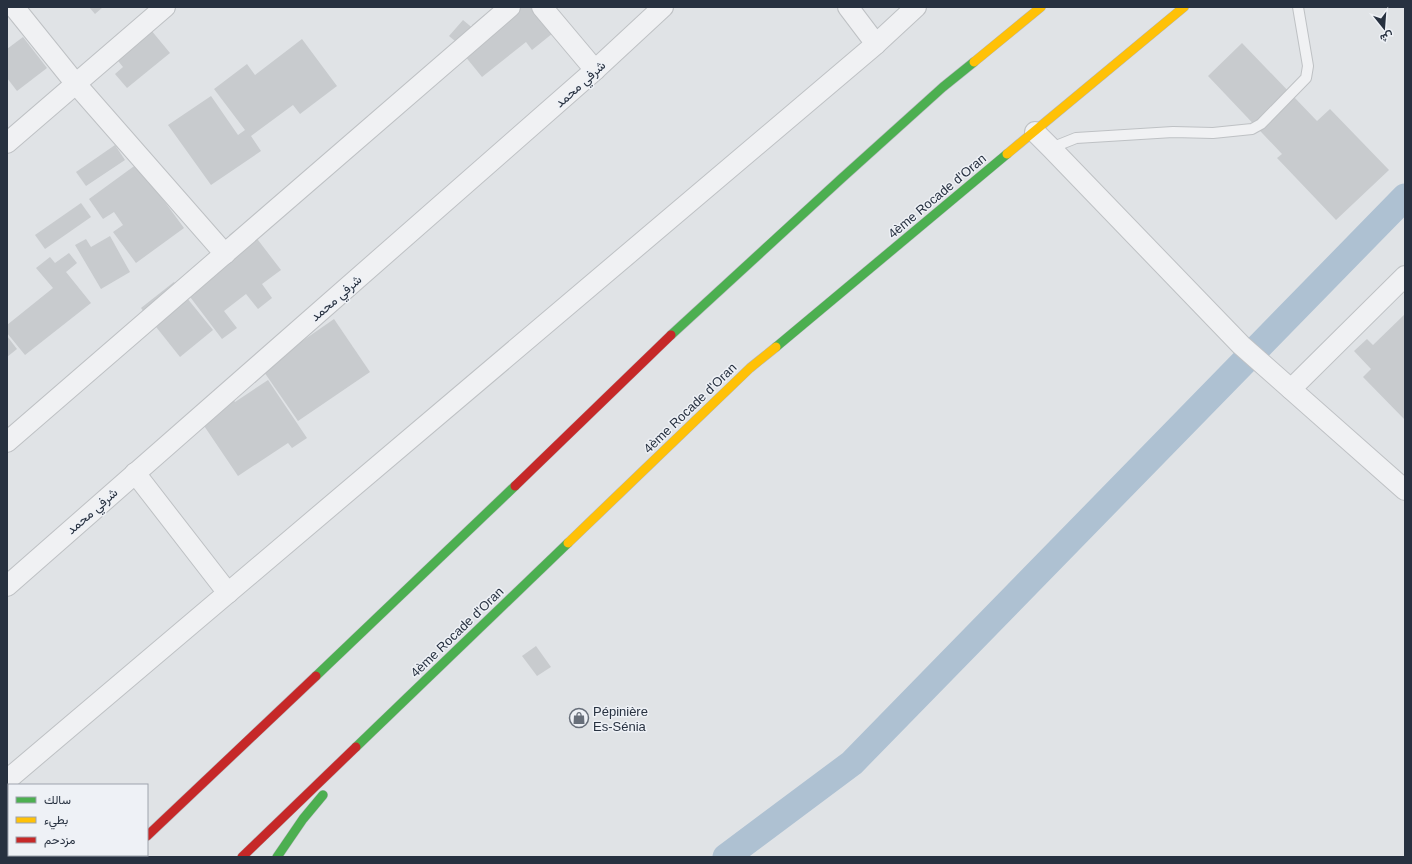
<svg xmlns="http://www.w3.org/2000/svg" width="1412" height="864" viewBox="0 0 1412 864" font-family="Helvetica,Vazirmatn,sans-serif">
<style>
.lines{fill:none;stroke-linecap:round;stroke-linejoin:round}
.canal{stroke:#aec1d2;stroke-width:27}
.building{fill:#c8cbce}
.lane-casing{stroke:#bec1c4;stroke-width:12}
.street-casing{stroke:#bec1c4;stroke-width:22}
.fast-casing{stroke:#b3b6bb;stroke-width:10}
.slow-casing{stroke:#b3b6bb;stroke-width:10}
.jam-casing{stroke:#b3b6bb;stroke-width:10}
.lane{stroke:#f0f1f3;stroke-width:10}
.street{stroke:#f0f1f3;stroke-width:20}
.fast{stroke:#4caf50;stroke-width:9}
.slow{stroke:#ffc107;stroke-width:9}
.jam{stroke:#c62828;stroke-width:9}
.labels{text-anchor:middle;dominant-baseline:central;stroke-width:3;stroke-linejoin:round;paint-order:stroke}
.street-label{font-size:13px;fill:#273140;stroke:#eef1f6}
.poi-label{font-size:13px;fill:#273140;stroke:#eef1f6;text-anchor:start}
</style>
<rect width="100%" height="100%" fill="#e0e3e6"/>
<g class="lines">
<path class="canal" d="M726,857L852,763L1405,197"/>
</g>
<g class="building">
<path d="M89,7H103L95,14Z"/>
<path d="M494,7H548L563,25L532,50L526,42L482,77L460,50L479,34L472,25Z"/>
<path d="M141,18L170,53L127,88L115,74L123,67L106,46Z"/>
<path d="M463,20L475,30L461,46L449,36Z"/>
<path d="M23,37L47,68L17,91L7,78V49Z"/>
<path d="M302,39L337,86L300,114L293,105L251,136L261,151L211,185L168,125L211,96L238,135L245,130L214,89L247,64L255,75Z"/>
<path d="M1242,43L1317,121L1330,109L1389,170L1336,220L1277,158L1282,154L1208,76Z"/>
<path d="M115,145L125,160L86,186L76,172Z"/>
<path d="M137,164L184,228L136,263L113,232L123,225L114,212L103,219L89,199Z"/>
<path d="M81,203L91,217L45,249L35,235Z"/>
<path d="M245,223L281,270L262,284L272,298L258,309L246,294L224,311L237,328L222,339L181,285L235,244L229,235Z"/>
<path d="M110,236L130,272L101,289L75,245L86,239L91,247Z"/>
<path d="M69,253L77,263L66,272L91,303L25,355L7,333V325L53,288L36,268L50,257L55,263Z"/>
<path d="M174,282L213,330L180,357L141,308Z"/>
<path d="M1405,314V420L1363,377L1371,369L1354,351L1367,339L1373,345Z"/>
<path d="M334,319L370,372L298,421L262,369Z"/>
<path d="M7,336L17,349L7,357Z"/>
<path d="M268,380L307,438L292,448L288,443L238,476L194,411L226,389L235,402Z"/>
<path d="M536,646L551,667L537,676L522,656Z"/>
</g>
<g class="lines">
<defs>
<path id="lane" d="M1051,148L1076,138L1173,132L1213,133L1252,129L1261,124L1306,78L1308,66L1298,7"/>
<g id="street">
<path d="M14,7L76,84L225,254"/>
<path d="M542,7L595,70"/>
<path d="M848,7L876,44"/>
<path d="M1035,132L1051,148L1241,345L1405,490"/>
<path d="M7,143L165,7"/>
<path d="M1291,389L1405,276"/>
<path d="M7,442L510,7"/>
<path d="M135,473L228,593"/>
<path d="M7,586L595,70L663,7"/>
<path d="M7,780L876,44L916,7"/>
</g>
<g id="fast">
<path d="M671,335L842,178L943,87L974,62"/>
<path d="M776,347L1007,154"/>
<path d="M316,676L515,486"/>
<path d="M356,747L568,543"/>
<path d="M124,857L127,855"/>
<path d="M277,857L303,819L323,795"/>
</g>
<g id="slow">
<path d="M974,62L1041,7"/>
<path d="M1007,154L1184,7"/>
<path d="M568,543L750,368L776,347"/>
</g>
<g id="jam">
<path d="M515,486L671,335"/>
<path d="M147,836L316,676"/>
<path d="M242,857L356,747"/>
</g>
</defs>
<use href="#lane" class="lane-casing"/>
<use href="#street" class="street-casing"/>
<use href="#fast" class="fast-casing"/>
<use href="#slow" class="slow-casing"/>
<use href="#jam" class="jam-casing"/>
<use href="#lane" class="lane"/>
<use href="#street" class="street"/>
<use href="#fast" class="fast"/>
<use href="#slow" class="slow"/>
<use href="#jam" class="jam"/>
</g>
<defs>
<symbol id="shop-ring" viewBox="-11 -11 22 22"><circle r="9.5" fill="#eef1f6" stroke="#686f7a" stroke-width="1.5"/><path d="M-5-2.5h2.3a2.7 3.5 0 0 1 5.4 0H5L5.5 6h-11ZM-1.5-2.5h3a1.5 2.3 0 0 0-3 0Z" fill="#686f7a"/></symbol>
</defs>
<g fill-rule="evenodd">
<use href="#shop-ring" x="568" y="707" width="22" height="22"/>
</g>
<g class="labels">
<g class="street-label">
<text transform="translate(580 84) rotate(-42)">شرفي محمد</text>
<text transform="translate(937 196) rotate(-40)">4ème Rocade d'Oran</text>
<text transform="translate(336 298) rotate(-41)">شرفي محمد</text>
<text transform="translate(690 408) rotate(-44)">4ème Rocade d'Oran</text>
<text transform="translate(92 511) rotate(-41)">شرفي محمد</text>
<text transform="translate(457 632) rotate(-44)">4ème Rocade d'Oran</text>
</g>
<g class="poi-label">
<text x="593" y="711">Pépinière<tspan x="593" dy="15">Es-Sénia</tspan></text>
</g>
</g>
<rect width="1412" height="864" fill="none" stroke="#273140" stroke-width="16"/>
<rect x="8" y="784" width="140" height="72" fill="#eef1f6" stroke="#9ea4ad"/>
<rect x="16" y="797" width="20" height="6" fill="#4caf50" stroke="#9ea4ad"/>
<text x="44" y="804" font-size="12" fill="#273140">سالك</text>
<rect x="16" y="817" width="20" height="6" fill="#ffc107" stroke="#9ea4ad"/>
<text x="44" y="824" font-size="12" fill="#273140">بطيء</text>
<rect x="16" y="837" width="20" height="6" fill="#c62828" stroke="#9ea4ad"/>
<text x="44" y="844" font-size="12" fill="#273140">مزدحم</text>
<g transform="translate(1384 28) rotate(163)" stroke="#eef1f6" stroke-width="3" paint-order="stroke">
<path d="M0-3L7 15L0 10L-7 15Z" fill="#273140"/>
<text y="-6" font-size="11" font-weight="bold" text-anchor="middle" fill="#273140">ش</text>
</g>
</svg>
